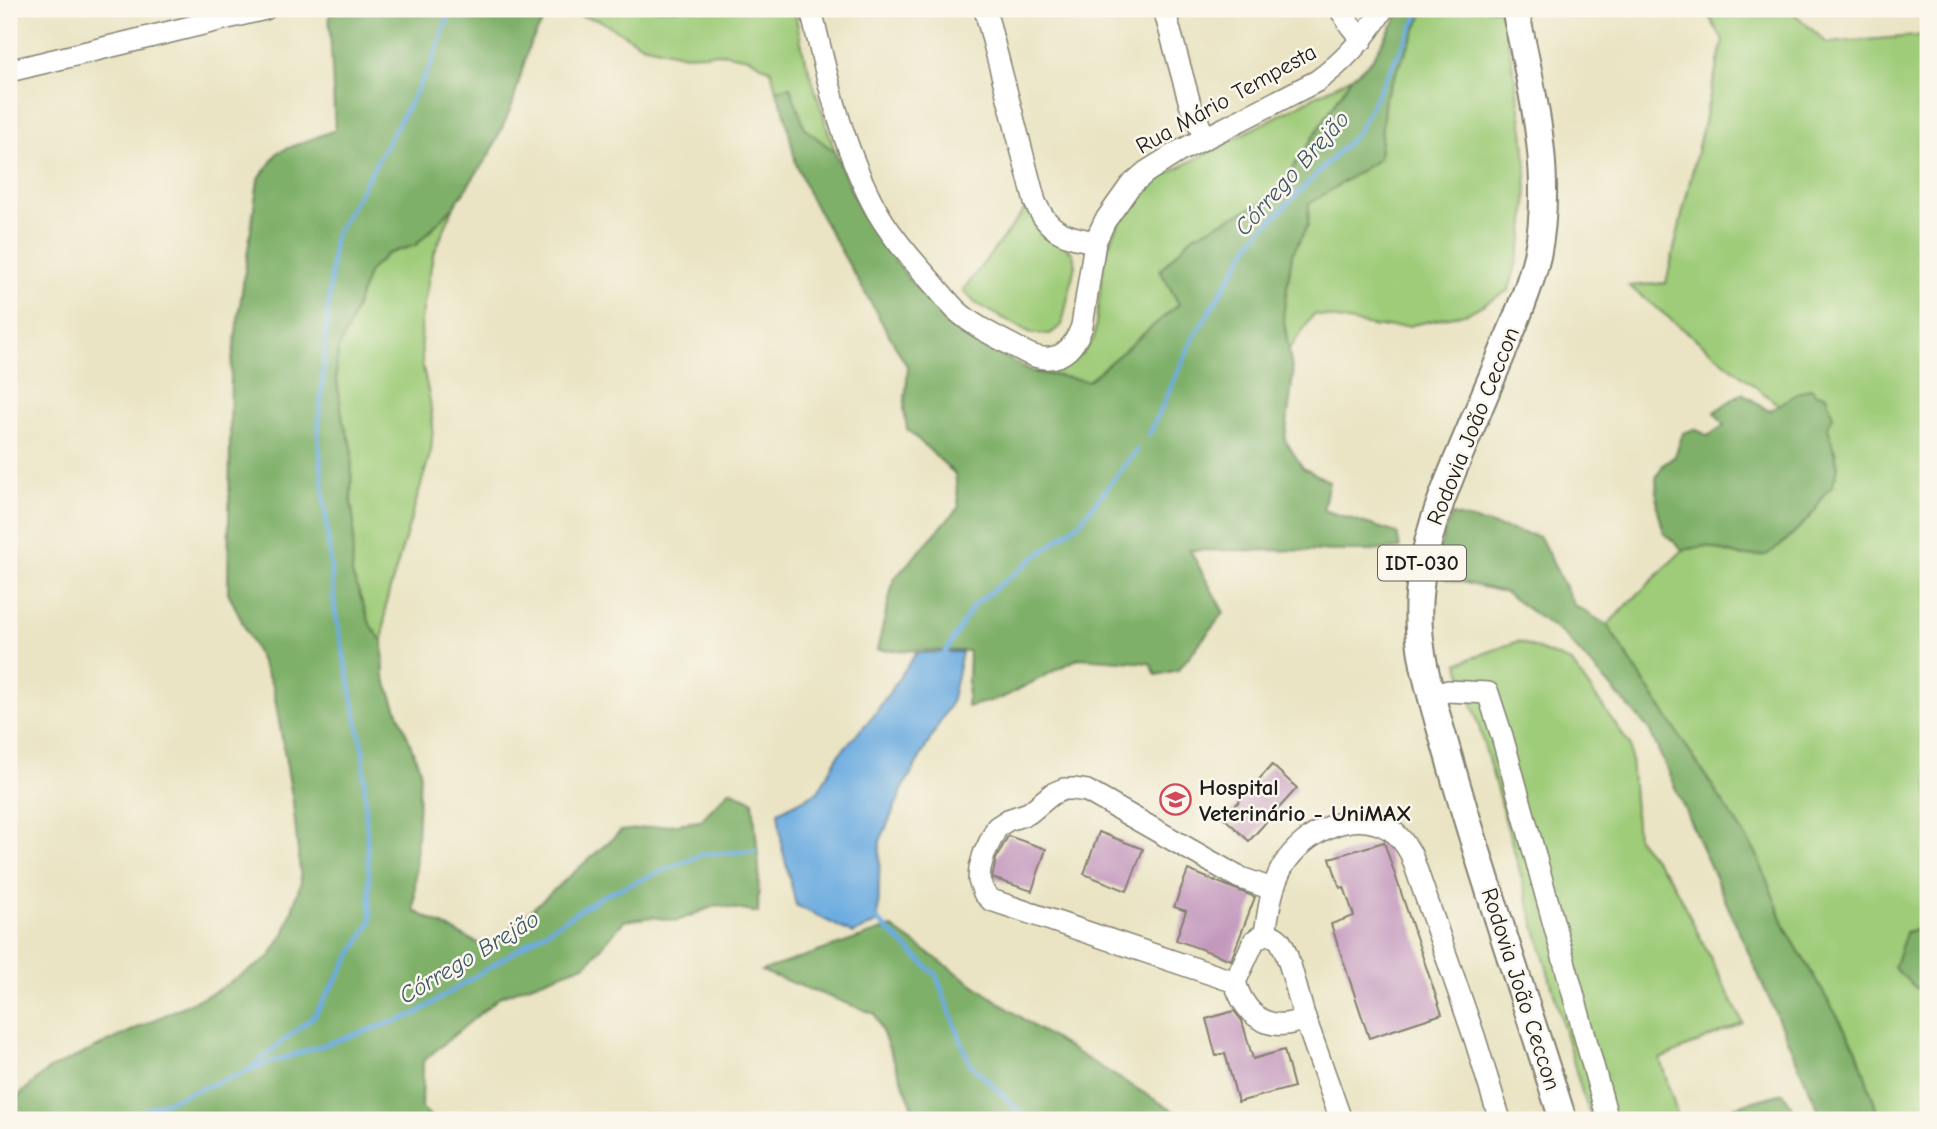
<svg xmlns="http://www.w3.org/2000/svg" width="1937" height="1129" viewBox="0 0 1937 1129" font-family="'Comic Neue',sans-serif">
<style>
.green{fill:#9fcc79;stroke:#5e744a;stroke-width:2}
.forest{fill:#7fb069;stroke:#4e6642;stroke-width:2}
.water{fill:#6cace0;stroke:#44647e;stroke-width:2}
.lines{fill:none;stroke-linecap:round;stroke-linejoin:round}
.stream{stroke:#6cace0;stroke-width:4.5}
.building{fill:#c398bd}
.minor-casing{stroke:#838070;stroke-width:24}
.major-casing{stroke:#838070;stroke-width:30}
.minor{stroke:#fff;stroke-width:21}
.major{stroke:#fff;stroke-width:26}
.labels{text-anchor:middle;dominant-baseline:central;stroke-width:5;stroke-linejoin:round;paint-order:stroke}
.shield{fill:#fbf7ec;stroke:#5f5e5a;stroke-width:2}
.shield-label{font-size:21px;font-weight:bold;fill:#1c1c1c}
.street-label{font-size:23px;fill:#1c1c1c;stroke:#fbf7ec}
.poi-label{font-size:23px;font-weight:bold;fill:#1c1c1c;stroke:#fbf7ec;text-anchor:start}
.water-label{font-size:24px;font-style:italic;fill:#3c566a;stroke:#fbf7ec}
</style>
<rect width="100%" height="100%" fill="#fbf7ec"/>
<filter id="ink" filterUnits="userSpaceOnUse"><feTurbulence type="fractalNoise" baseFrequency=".0143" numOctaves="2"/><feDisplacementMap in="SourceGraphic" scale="14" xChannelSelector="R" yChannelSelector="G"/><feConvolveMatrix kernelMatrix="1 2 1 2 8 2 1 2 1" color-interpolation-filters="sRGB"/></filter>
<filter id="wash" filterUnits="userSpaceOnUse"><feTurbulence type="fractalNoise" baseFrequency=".00686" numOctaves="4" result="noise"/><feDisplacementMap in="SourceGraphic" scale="28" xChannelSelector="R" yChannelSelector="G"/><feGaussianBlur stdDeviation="1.57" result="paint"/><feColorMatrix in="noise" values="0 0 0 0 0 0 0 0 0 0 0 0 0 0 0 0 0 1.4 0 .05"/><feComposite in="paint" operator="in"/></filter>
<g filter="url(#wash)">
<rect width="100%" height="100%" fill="#eae4c4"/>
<g class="green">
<path d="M550,9H794L803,51L835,152L805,129L790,87L776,90L771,70L749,58L721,53L685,55L642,45L599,20L569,14L555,19Z"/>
<path d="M1425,9H1501C1515,75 1532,154 1525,222C1523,244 1515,267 1509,290L1468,313L1408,326L1376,327L1314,314L1289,350L1283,316L1292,254L1308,225L1309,204L1379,159L1385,97Z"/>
<path d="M1705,9H1789L1827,43L1927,35L1928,36V928L1906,932L1917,989L1928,991V1120H1880L1856,1048L1787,931L1756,853L1607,625L1683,550L1706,546L1740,556L1765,555L1780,546L1808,519L1816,509L1823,495L1832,486L1838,468L1835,450L1629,286L1666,283L1723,41Z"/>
<path d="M1352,77L1274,197L1193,236L1160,270L1179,304L1088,381L1034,372L1064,366L1082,354L1094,338L1104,259L1116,227L1134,201L1159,178Z"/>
<path d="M454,206L433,256L421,320L422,362L430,401L433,426L431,451L386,603L383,642L371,627L352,574L354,524L351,501L352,447L343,421L336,374L338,349L349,326L369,271L387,254L416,245Z"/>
<path d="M1026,208L1073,254L1075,265L1062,325L1050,334H1033L975,303L963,290Z"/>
<path d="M1518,641L1571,662L1630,745L1637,838L1672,881L1743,1023L1660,1059L1679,1120H1592L1581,1089L1476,716L1458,663Z"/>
</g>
<g class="forest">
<path d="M329,9H550L529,46L512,106L491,152L454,206L416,245L387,254L369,271L349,326L338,350L336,374L343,421L352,447L351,501L354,524L352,574L371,626L383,642L384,676L420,769L414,911L488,948L621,831L700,821L730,790L753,801L759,868L758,913L717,905L677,921L653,917L624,921L587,964L501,996L423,1061L422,1109L435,1120H335L331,1118L325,1120H9V1104L48,1070L216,991L269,958L285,932L301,882L293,802L273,687L228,592L231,368L258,180L278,152L335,130Z"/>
<path d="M1402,9H1425L1385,97L1379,159L1309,204L1308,225L1292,254L1283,316L1293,375L1285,440L1303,468L1329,481L1323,510L1397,533L1400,548L1370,551L1190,550L1224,613L1178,670L1156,675L1150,663L1079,658L1002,698L967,707L969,651L877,650L894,579L959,507L955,474L907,429L904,410L908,368L809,195L796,164L784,110L776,90L790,87L805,129L835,152L862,215L909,279L967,338L1034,372L1088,381L1179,304L1160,270L1193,236L1274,197L1352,77L1371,61Z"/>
<path d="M1811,388L1816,394L1826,395L1833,417L1828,426L1838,468L1832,486L1823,495L1816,509L1808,519L1780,546L1766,555L1740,556L1706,546L1683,550L1664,533L1658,510L1656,478L1663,465L1675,456L1683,433L1695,429L1708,436L1724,425L1714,412L1742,393L1769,411L1800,392Z"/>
<path d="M1452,515L1540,537L1574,605L1607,625L1756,853L1787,931L1856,1048L1880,1120H1823L1649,729L1564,635L1504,592L1439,577L1435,563L1446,528Z"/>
<path d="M891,927L1036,1028L1182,1116L1184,1120H918L875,1014L761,971Z"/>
<path d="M1928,928V991L1917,989L1894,968L1906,932Z"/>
<path d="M1783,1093L1800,1120H1739L1733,1107Z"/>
</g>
<path class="water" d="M962,652L951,703L905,784L880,841L878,922L853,934L796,905L782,847L778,812L818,792L839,754L874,715L916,653Z"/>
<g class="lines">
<g class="stream">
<path d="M1149,435L1194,337L1254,238L1357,133L1422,9"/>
<path d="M943,656L973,606L1080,522L1137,450"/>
<path d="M874,917L936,975L970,1064L1029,1120"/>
<path d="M247,1071L315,1015L371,922L363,750L335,611L318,434L334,238L431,65L451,9"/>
<path d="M117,1120L269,1063L414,1015L602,896L703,854L755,851"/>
</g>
</g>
<g id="blocks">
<g class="building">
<path d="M1272,765L1297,788L1249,841L1224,818Z"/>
<path d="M1099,832L1143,849L1127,891L1084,874Z"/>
<path d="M1008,836L1046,849L1032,891L992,878L996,859Z"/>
<path d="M1384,842L1442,1014L1369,1038L1331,924L1354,916L1344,887L1340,888L1330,858Z"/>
<path d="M1188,870L1255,897L1231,960L1176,940L1186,911L1174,907Z"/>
<path d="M1234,1011L1242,1021L1253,1059L1284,1050L1294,1087L1238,1102L1225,1053L1216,1056L1206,1019Z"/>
</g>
</g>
</g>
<g filter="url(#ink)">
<use href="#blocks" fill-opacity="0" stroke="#838070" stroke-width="2"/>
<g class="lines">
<defs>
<g id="minor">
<path d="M811,9C826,74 841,142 872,202C886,230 908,255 929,279C938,289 947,301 957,311C976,328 999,338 1021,350C1050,367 1071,357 1082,326L1095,242L1105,221L1130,186L1146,172L1178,152L1317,81C1345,61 1365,38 1383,9"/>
<path d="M985,9L1035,202C1049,233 1064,236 1095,242"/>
<path d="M1164,9L1190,104L1205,138"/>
<path d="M1340,9L1350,25L1362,40"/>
<path d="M9,71L265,9"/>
<path d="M1431,696L1448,691L1488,693L1502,736L1608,1120"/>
<path d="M1265,933C1269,909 1271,887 1283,866C1304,832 1354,806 1391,830C1400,836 1406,845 1411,854L1475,1039L1500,1120"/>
<path d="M1265,933C1271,935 1276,936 1280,941C1290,956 1298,998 1305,1018C1270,1035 1245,1016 1235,982L1254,941Z"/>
<path d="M1235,982L991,900L984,893L979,880L980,868L984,854L997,827L1008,820L1029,813L1052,794L1064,789H1073L1087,791L1238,877L1272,889"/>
<path d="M1305,1018L1341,1120"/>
</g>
<path id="major" d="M1515,9C1532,89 1554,174 1537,256C1530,286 1518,315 1506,344C1491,379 1476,415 1461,451C1441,498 1423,544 1419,595C1414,653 1436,710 1451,765C1485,884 1526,1002 1563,1120"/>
</defs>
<use href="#minor" class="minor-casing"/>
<use href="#major" class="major-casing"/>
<use href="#minor" class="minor"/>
<use href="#major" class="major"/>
</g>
</g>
<defs>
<symbol id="university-ring" viewBox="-11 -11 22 22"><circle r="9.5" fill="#fbf7ec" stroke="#d1495b" stroke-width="1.5"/><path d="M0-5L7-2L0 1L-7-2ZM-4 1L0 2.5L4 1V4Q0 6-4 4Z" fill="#d1495b"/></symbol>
</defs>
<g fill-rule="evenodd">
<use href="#university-ring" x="1158" y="782" width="35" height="35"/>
</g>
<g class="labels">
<rect class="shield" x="1378" y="545.5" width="88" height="35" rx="5"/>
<g class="shield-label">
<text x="1422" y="563">IDT-030</text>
</g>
<g class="street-label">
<text transform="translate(1226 99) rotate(-29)">Rua Mário Tempesta</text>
<text transform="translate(1473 426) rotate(-68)">Rodovia João Ceccon</text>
<text transform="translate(1521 989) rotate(72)">Rodovia João Ceccon</text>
</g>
<g class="poi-label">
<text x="1199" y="787">Hospital<tspan x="1199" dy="26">Veterinário - UniMAX</tspan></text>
</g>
<g class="water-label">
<text transform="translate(1292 173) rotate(-48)">Córrego Brejão</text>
<text transform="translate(469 957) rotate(-31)">Córrego Brejão</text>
</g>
</g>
<rect width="1937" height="1129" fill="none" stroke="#fbf7ec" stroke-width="35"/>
</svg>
